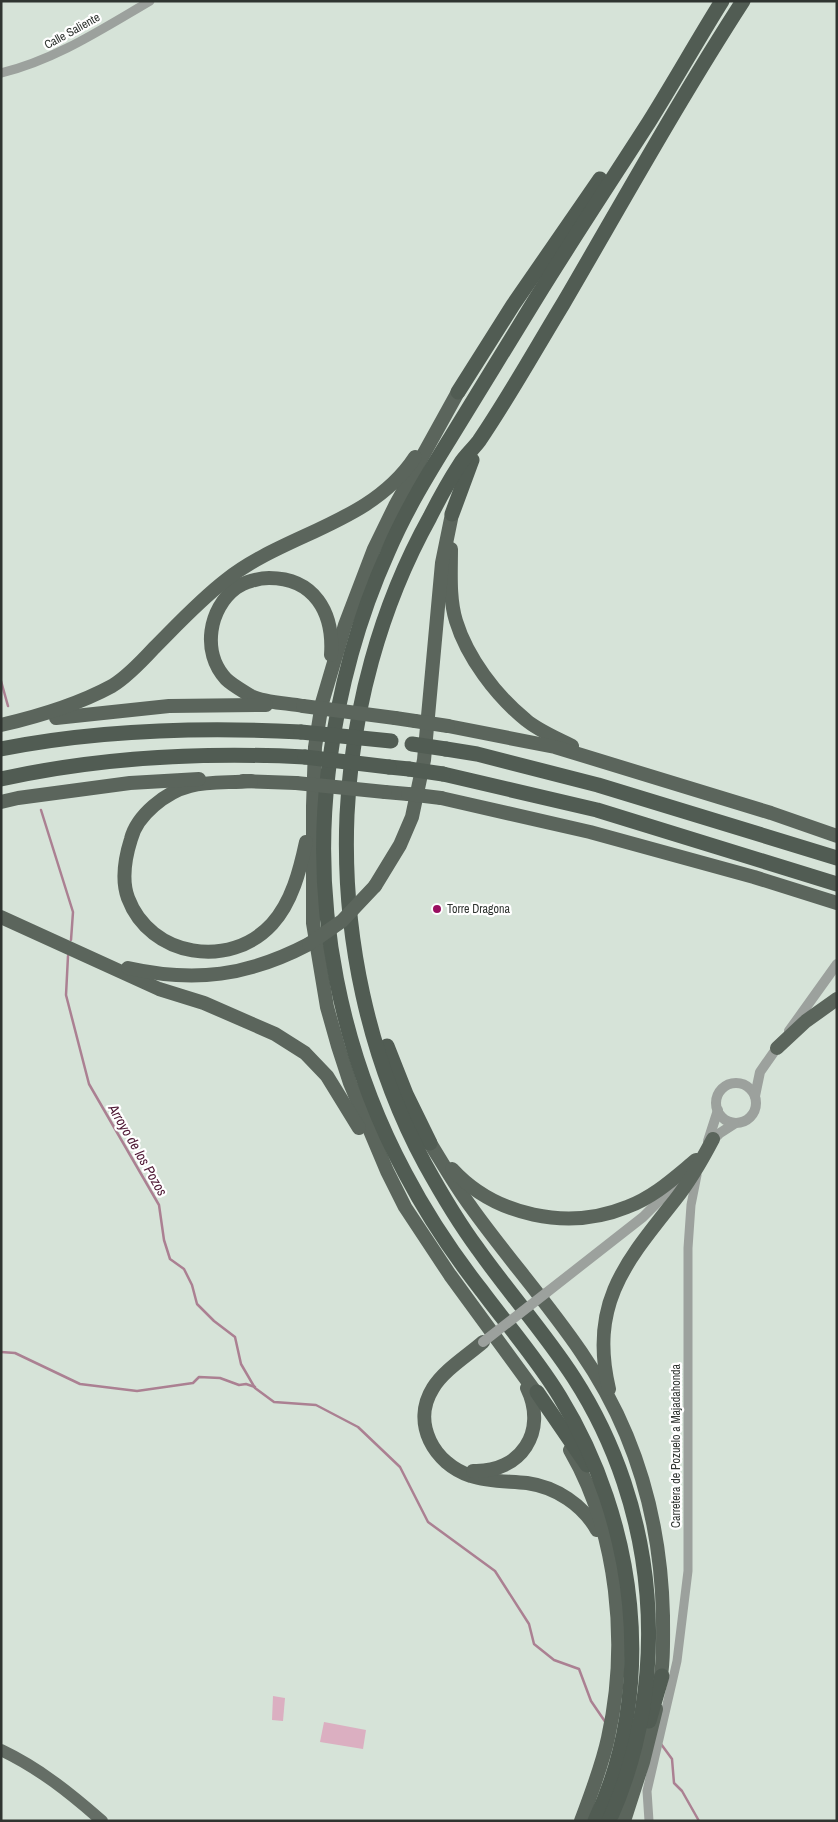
<svg xmlns="http://www.w3.org/2000/svg" width="838" height="1822" viewBox="0 0 838 1822" font-family="'Archivo Narrow',sans-serif">
<style>
.green{fill:#dbafc1}
.lines{fill:none;stroke-linecap:round;stroke-linejoin:round}
.stream{stroke:#ab8092;stroke-width:2.5}
.minor{stroke:#9ca19d;stroke-width:9}
.tertiary{stroke:#9ca19d;stroke-width:10}
.primary{stroke:#656e66;stroke-width:12}
.trunk{stroke:#5b655c;stroke-width:14}
.motorway{stroke:#515c53;stroke-width:15}
.tertiary-bridge{stroke:#9ca19d;stroke-width:10}
.trunk-bridge{stroke:#5b655c;stroke-width:14}
.motorway-bridge{stroke:#515c53;stroke-width:15}
.poi-dot{fill:#9a0f61;stroke:#fff;stroke-width:2}
.labels{text-anchor:middle;dominant-baseline:central;stroke-width:4.5;stroke-linejoin:round;paint-order:stroke}
.street-label{font-size:12px;fill:#303531;stroke:#fff}
.poi-label{font-size:12px;fill:#303531;stroke:#fff;text-anchor:start}
.water-label{font-size:14px;font-style:italic;fill:#4c1632;stroke:#fff}
</style>
<rect width="100%" height="100%" fill="#d6e3d8"/>
<g class="green">
<path d="M273,1696L285,1698L283,1721L272,1720Z"/>
<path d="M324,1722L366,1730L363,1749L320,1742Z"/>
</g>
<g class="lines">
<g class="stream">
<path d="M1,681L8,706"/>
<path d="M41,810L73,912L71,940"/>
<path d="M68,956L66,995L89,1084L159,1205L164,1240L170,1259L184,1269L192,1285L197,1304L214,1321L235,1337L241,1364L255,1388L274,1402L316,1405L358,1427L400,1467L428,1522L495,1571L529,1624L534,1644L554,1660L579,1669L591,1701L606,1723"/>
<path d="M1,1352L15,1353L80,1384L137,1391L193,1383L199,1377L220,1378L239,1385L246,1384L255,1387"/>
<path d="M661,1744L672,1759L674,1783L682,1791L699,1821"/>
</g>
<g class="minor">
<path d="M1,73C55,60 102,29 150,1"/>
<path d="M649,1821L647,1791L677,1661L688,1571V1248L691,1205L697,1175"/>
</g>
<g class="tertiary">
<path d="M789,1031L837,964"/>
<circle cx="736" cy="1103" r="20"/>
<path d="M755,1096L760,1072L781,1042"/>
<path d="M708,1141L718,1110"/>
<path d="M710,1143L720,1133L734,1124"/>
<path d="M546,1293L643,1217L682,1178"/>
</g>
<path class="primary" d="M1,1750C39,1768 70,1793 102,1821"/>
<g class="trunk">
<path d="M458,392L395,506L374,549L345,625L322,703L315,747L313,806V923L327,1007L338,1046L350,1083L387,1171L405,1207L450,1275L542,1401"/>
<path d="M451,549C451,572 449,598 456,621C467,657 496,696 526,720C539,731 557,738 572,746"/>
<path d="M303,706C288,703 265,703 251,696C243,691 232,685 226,679C201,652 209,608 236,588C244,582 259,578 269,578C314,578 334,612 331,655"/>
<path d="M56,718L169,706L266,705"/>
<path d="M395,718L415,721"/>
<path d="M1,725C40,716 77,705 112,686C127,677 142,661 154,648C177,625 200,600 226,580C285,533 371,524 415,457"/>
<path d="M448,726L555,747L771,813L837,836"/>
<path d="M243,781L296,783"/>
<path d="M251,781C231,783 209,781 190,786C166,792 137,815 131,839C125,858 121,879 128,898C150,957 230,970 272,924C292,902 300,870 306,842"/>
<path d="M385,792L408,794"/>
<path d="M441,798L590,832L754,877L837,903"/>
<path d="M1,802L18,798L130,783L199,779"/>
<path d="M375,886L400,845L412,817L424,760L442,563L452,514"/>
<path d="M1,917L159,989L204,1003L275,1034L305,1053L327,1076L359,1128"/>
<path d="M128,968C195,983 248,976 309,944"/>
<path d="M777,1048L806,1021L837,999"/>
<path d="M430,1143C443,1164 456,1187 471,1207C506,1256 547,1302 581,1352C635,1430 661,1521 663,1616C663,1640 664,1664 659,1687"/>
<path d="M452,1169C495,1216 568,1231 627,1207C654,1197 674,1178 696,1160"/>
<path d="M483,1342C467,1356 444,1370 433,1388C411,1423 434,1464 471,1476C488,1482 509,1481 527,1483C556,1487 583,1505 597,1530"/>
<path d="M609,1389C589,1304 625,1263 675,1200C690,1181 702,1160 713,1139"/>
<path d="M570,1450C618,1533 629,1644 608,1738C602,1766 591,1794 581,1821"/>
<path d="M473,1471C521,1473 548,1431 527,1388"/>
<path d="M624,1821L643,1762L656,1709"/>
</g>
<g class="motorway">
<path d="M458,392L513,305L600,179"/>
<path d="M452,514L472,460"/>
<path d="M1,749C97,730 203,727 301,732"/>
<path d="M446,749L477,754L598,785L837,858"/>
<path d="M389,767L409,769"/>
<path d="M443,774L597,810L837,884"/>
<path d="M1,779C100,757 204,752 305,757"/>
<path d="M387,1046L406,1094L430,1143"/>
<path d="M537,1392L587,1465"/>
<path d="M649,1721L662,1676"/>
<path d="M595,1821C658,1686 636,1521 560,1397C537,1359 508,1326 482,1291C453,1254 427,1215 405,1173C341,1053 312,910 328,774C337,697 356,623 388,552C405,512 428,474 451,437C479,391 507,346 535,300C572,240 611,181 649,122C674,82 697,41 722,1"/>
<path d="M609,1821C673,1679 658,1508 574,1378C545,1333 509,1293 478,1249C458,1222 441,1193 425,1164C368,1058 342,934 347,815C352,711 380,607 430,517C439,499 449,481 460,464C465,456 473,449 479,441C509,397 535,350 563,304C622,203 679,100 743,1"/>
</g>
<path class="tertiary-bridge" d="M483,1342L546,1293"/>
<g class="trunk-bridge">
<path d="M303,706L395,718"/>
<path d="M415,721L448,726"/>
<path d="M296,783L385,792"/>
<path d="M408,794L441,798"/>
<path d="M309,944L342,921L375,886"/>
</g>
<g class="motorway-bridge">
<path d="M301,732L391,741"/>
<path d="M412,744L446,749"/>
<path d="M305,757L389,767"/>
<path d="M409,769L443,774"/>
</g>
</g>
<circle class="poi-dot" cx="437" cy="909" r="5"/>
<g class="labels">
<g class="street-label">
<text transform="translate(72 31) rotate(-29)">Calle Saliente</text>
<text transform="translate(676 1446) rotate(-90)">Carretera de Pozuelo a Majadahonda</text>
</g>
<g class="poi-label">
<text x="447" y="909">Torre Dragona</text>
</g>
<g class="water-label">
<text transform="translate(138 1150) rotate(60)">Arroyo de los Pozos</text>
</g>
</g>
<rect width="838" height="1822" fill="none" stroke="#303531" stroke-width="5"/>
</svg>
